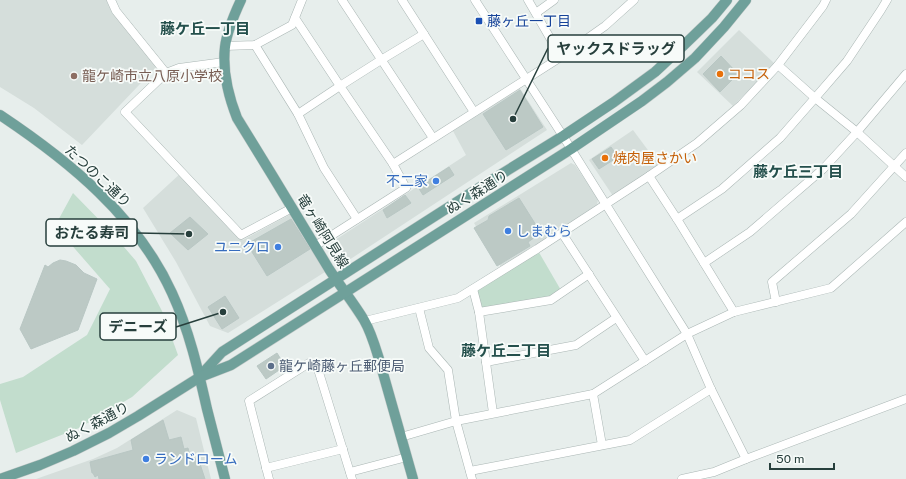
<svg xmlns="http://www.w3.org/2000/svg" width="906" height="479" viewBox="0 0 906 479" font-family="'Public Sans','Noto Sans JP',sans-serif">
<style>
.built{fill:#d5dedb}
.green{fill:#c2ddcd}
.building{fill:#bcc9c5;stroke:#b9c7c4}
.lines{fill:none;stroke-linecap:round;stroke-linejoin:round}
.minor-casing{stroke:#aab6b4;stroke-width:9}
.major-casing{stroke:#c3c9c8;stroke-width:11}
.minor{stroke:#fff;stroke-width:8}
.major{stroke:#6fa09a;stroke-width:10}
.transit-dot{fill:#1a4fb4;stroke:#f7fbf9;stroke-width:1.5}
.food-dot{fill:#e8710a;stroke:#f7fbf9;stroke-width:1.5}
.education-dot{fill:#8d6e63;stroke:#f7fbf9;stroke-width:1.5}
.shop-dot{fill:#3f7fe0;stroke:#f7fbf9;stroke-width:1.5}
.service-dot{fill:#5c6f8a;stroke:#f7fbf9;stroke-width:1.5}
.labels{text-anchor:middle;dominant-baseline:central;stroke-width:3.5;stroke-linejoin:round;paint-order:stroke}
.transit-label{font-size:14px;fill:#164399;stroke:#f7fbf9;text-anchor:start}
.food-label{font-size:14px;fill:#c56008;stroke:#f7fbf9;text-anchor:start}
.education-label{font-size:14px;fill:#785e54;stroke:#f7fbf9;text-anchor:start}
.street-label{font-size:14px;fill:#273f3c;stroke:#f7fbf9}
.shop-label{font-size:14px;fill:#366cbe;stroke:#f7fbf9;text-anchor:end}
.service-label{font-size:14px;fill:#4e5e75;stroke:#f7fbf9;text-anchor:start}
.neighbourhood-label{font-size:15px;font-weight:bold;fill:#24504c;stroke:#f7fbf9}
.leader{fill:none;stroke:#273f3c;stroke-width:1.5}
.callout-dot{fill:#273f3c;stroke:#f7fbf9;stroke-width:1.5}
.callout{fill:#f7fbf9;stroke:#273f3c;stroke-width:1.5}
.callout-label{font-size:15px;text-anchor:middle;font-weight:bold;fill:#273f3c}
</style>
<rect width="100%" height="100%" fill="#e7eeec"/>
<g class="built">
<path d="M0,0H108L158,65L82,145L34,108L0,87Z"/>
<path d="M739,30L775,64L733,106L697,72Z"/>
<path d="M519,87L547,130L349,260L336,261L329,248L332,242L466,155L453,131Z"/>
<path d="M633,130L659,165L613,196L589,160Z"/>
<path d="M571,163L575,165L598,199L597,205L501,267L474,223Z"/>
<path d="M182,172L243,240L291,214L325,272L228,333L210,326L176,262L143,208Z"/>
<path d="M177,410L196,418L211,479H36L93,459L117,448Z"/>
</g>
<g class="green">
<path d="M73,193L112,233L136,261L162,311L178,355L132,397L79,428L16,453L0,400V384L23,377L87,335L110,289L55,226Z"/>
<path d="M537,249L562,292L551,300L479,312L473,289Z"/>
</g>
<g class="building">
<path d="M721,56L738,74L720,92L703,74Z"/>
<path d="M520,90L543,127L506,150L483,114Z"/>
<path d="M611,147L618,157L599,169L592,159Z"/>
<path d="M449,167L454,175L423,195L418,187Z"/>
<path d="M405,195L411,203L387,218L383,210Z"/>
<path d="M519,198L541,233L528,242L530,246L497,266L474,228L488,220L489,216Z"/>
<path d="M190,217L208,234L188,250L170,233Z"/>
<path d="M291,219L310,249L267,276L247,244Z"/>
<path d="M60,260L66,261L76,265L84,273L97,279L78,330L31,349L20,329L45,265L48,267L53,263Z"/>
<path d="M225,296L239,318L222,329L208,307Z"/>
<path d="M277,353L285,366L266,379L257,366Z"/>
<path d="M163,420L169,440L181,437L184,449L188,448L191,460L198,458L205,479H99L98,475L95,477L93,473H92L90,462L133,450L131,440Z"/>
</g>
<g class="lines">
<defs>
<g id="minor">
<path d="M111,0L116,11L166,73"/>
<path d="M342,0L433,138"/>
<path d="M402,0L474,112"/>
<path d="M475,0L563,136L687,334L711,389L746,459"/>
<path d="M528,0L561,57"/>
<path d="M536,13L554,0"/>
<path d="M255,45L298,114L340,86L295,18"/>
<path d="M225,46L255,45L292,25L302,0"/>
<path d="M224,62L179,68L166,73L125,112L241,235L292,208"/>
<path d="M778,65L815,98L857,132L906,177"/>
<path d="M298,114L324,168L357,219"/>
<path d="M393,164L561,57L605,26L634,0"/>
<path d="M649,176L677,219L734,312"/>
<path d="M677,219L722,189L780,138L815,98L847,61L881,10L887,0"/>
<path d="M562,233L645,361"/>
<path d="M315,246L406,188L393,164L340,86L381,60L424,34"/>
<path d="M704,263L750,232L823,169L857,132L906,74"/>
<path d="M473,289L479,312L493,413"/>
<path d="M776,302L772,282L851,214L906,153"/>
<path d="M419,308L429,348L448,370L456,421L472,479"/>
<path d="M479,312L551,300L589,274"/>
<path d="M365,321L458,298L537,249L649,176L697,143L741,105L778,65L823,6L826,0"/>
<path d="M486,362L576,345L616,318"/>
<path d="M593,394L602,445"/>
<path d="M401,437L456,421L593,394L687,334L734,312L831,288L906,222"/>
<path d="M266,468L343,449"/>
<path d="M470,471L630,440L711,389"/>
<path d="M350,472L407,457"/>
<path d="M269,479L249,401L309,363L317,366L352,479"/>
<path d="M682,479L714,472L746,459L906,399"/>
</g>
<g id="major">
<path d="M241,0C234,15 227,31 225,47C222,72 228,95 237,118C268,168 299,219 329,269C340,286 353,302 364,320C371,332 375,346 379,359L413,479"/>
<path d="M0,115C69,161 137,216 172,293C189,330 198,369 207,409C213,432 219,456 225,479"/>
<path d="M201,375L222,352L474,191L563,136L614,102L655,72L684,45L712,18L727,0"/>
<path d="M0,479L40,465L73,451L109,433L138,416L200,377L231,365L571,149L642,101L667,82L695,58L724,27L746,0"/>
</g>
</defs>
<use href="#minor" class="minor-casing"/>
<use href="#major" class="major-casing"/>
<use href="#minor" class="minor"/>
<use href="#major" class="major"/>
</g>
<rect class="transit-dot" x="475" y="17" width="8" height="8" rx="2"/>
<g class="food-dot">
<circle cx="720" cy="74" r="4"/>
<circle cx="605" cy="158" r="4"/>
</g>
<circle class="education-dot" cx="74" cy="76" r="4"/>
<g class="shop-dot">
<circle cx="436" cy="181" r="4"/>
<circle cx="508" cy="231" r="4"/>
<circle cx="278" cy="247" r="4"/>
<circle cx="146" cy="459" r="4"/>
</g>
<circle class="service-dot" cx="271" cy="366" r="4"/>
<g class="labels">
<g class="transit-label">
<text x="487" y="21">藤ヶ丘一丁目</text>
</g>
<g class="food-label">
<text x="728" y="74">ココス</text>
<text x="613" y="158">焼肉屋さかい</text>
</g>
<g class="education-label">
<text x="82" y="76">龍ケ崎市立八原小学校</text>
</g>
<g class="street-label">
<text transform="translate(98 176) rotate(43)">たつのこ通り</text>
<text transform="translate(477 192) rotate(-32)">ぬく森通り</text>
<text transform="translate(323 231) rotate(58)">竜ヶ崎阿見線</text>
<text transform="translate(97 422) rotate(-28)">ぬく森通り</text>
</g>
<g class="shop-label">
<text x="428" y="181">不二家</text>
<text x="516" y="231" text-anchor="start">しまむら</text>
<text x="270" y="247">ユニクロ</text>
<text x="154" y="459" text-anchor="start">ランドローム</text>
</g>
<g class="service-label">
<text x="279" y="366">龍ケ崎藤ヶ丘郵便局</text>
</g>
<g class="neighbourhood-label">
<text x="205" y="28">藤ケ丘一丁目</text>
<text x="798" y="171">藤ケ丘三丁目</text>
<text x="506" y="350">藤ケ丘二丁目</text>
</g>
</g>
<path class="leader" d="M513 119L548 48M189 234L137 233M223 312L176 327"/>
<g class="callout-dot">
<circle cx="513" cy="119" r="4"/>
<circle cx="189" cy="234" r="4"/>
<circle cx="223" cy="312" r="4"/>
</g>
<g class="callout">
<rect x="548" y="35" width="136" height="27" rx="4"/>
<rect x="46" y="219" width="91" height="27" rx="4"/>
<rect x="100" y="313" width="76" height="27" rx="4"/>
</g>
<g class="callout-label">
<text x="616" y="54">ヤックスドラッグ</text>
<text x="92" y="238">おたる寿司</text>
<text x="138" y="332">デニーズ</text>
</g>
<path d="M770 463v6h64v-6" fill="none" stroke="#273f3c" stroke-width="2"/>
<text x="776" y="463" font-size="12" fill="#273f3c" stroke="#f7fbf9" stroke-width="3" paint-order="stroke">50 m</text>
</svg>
